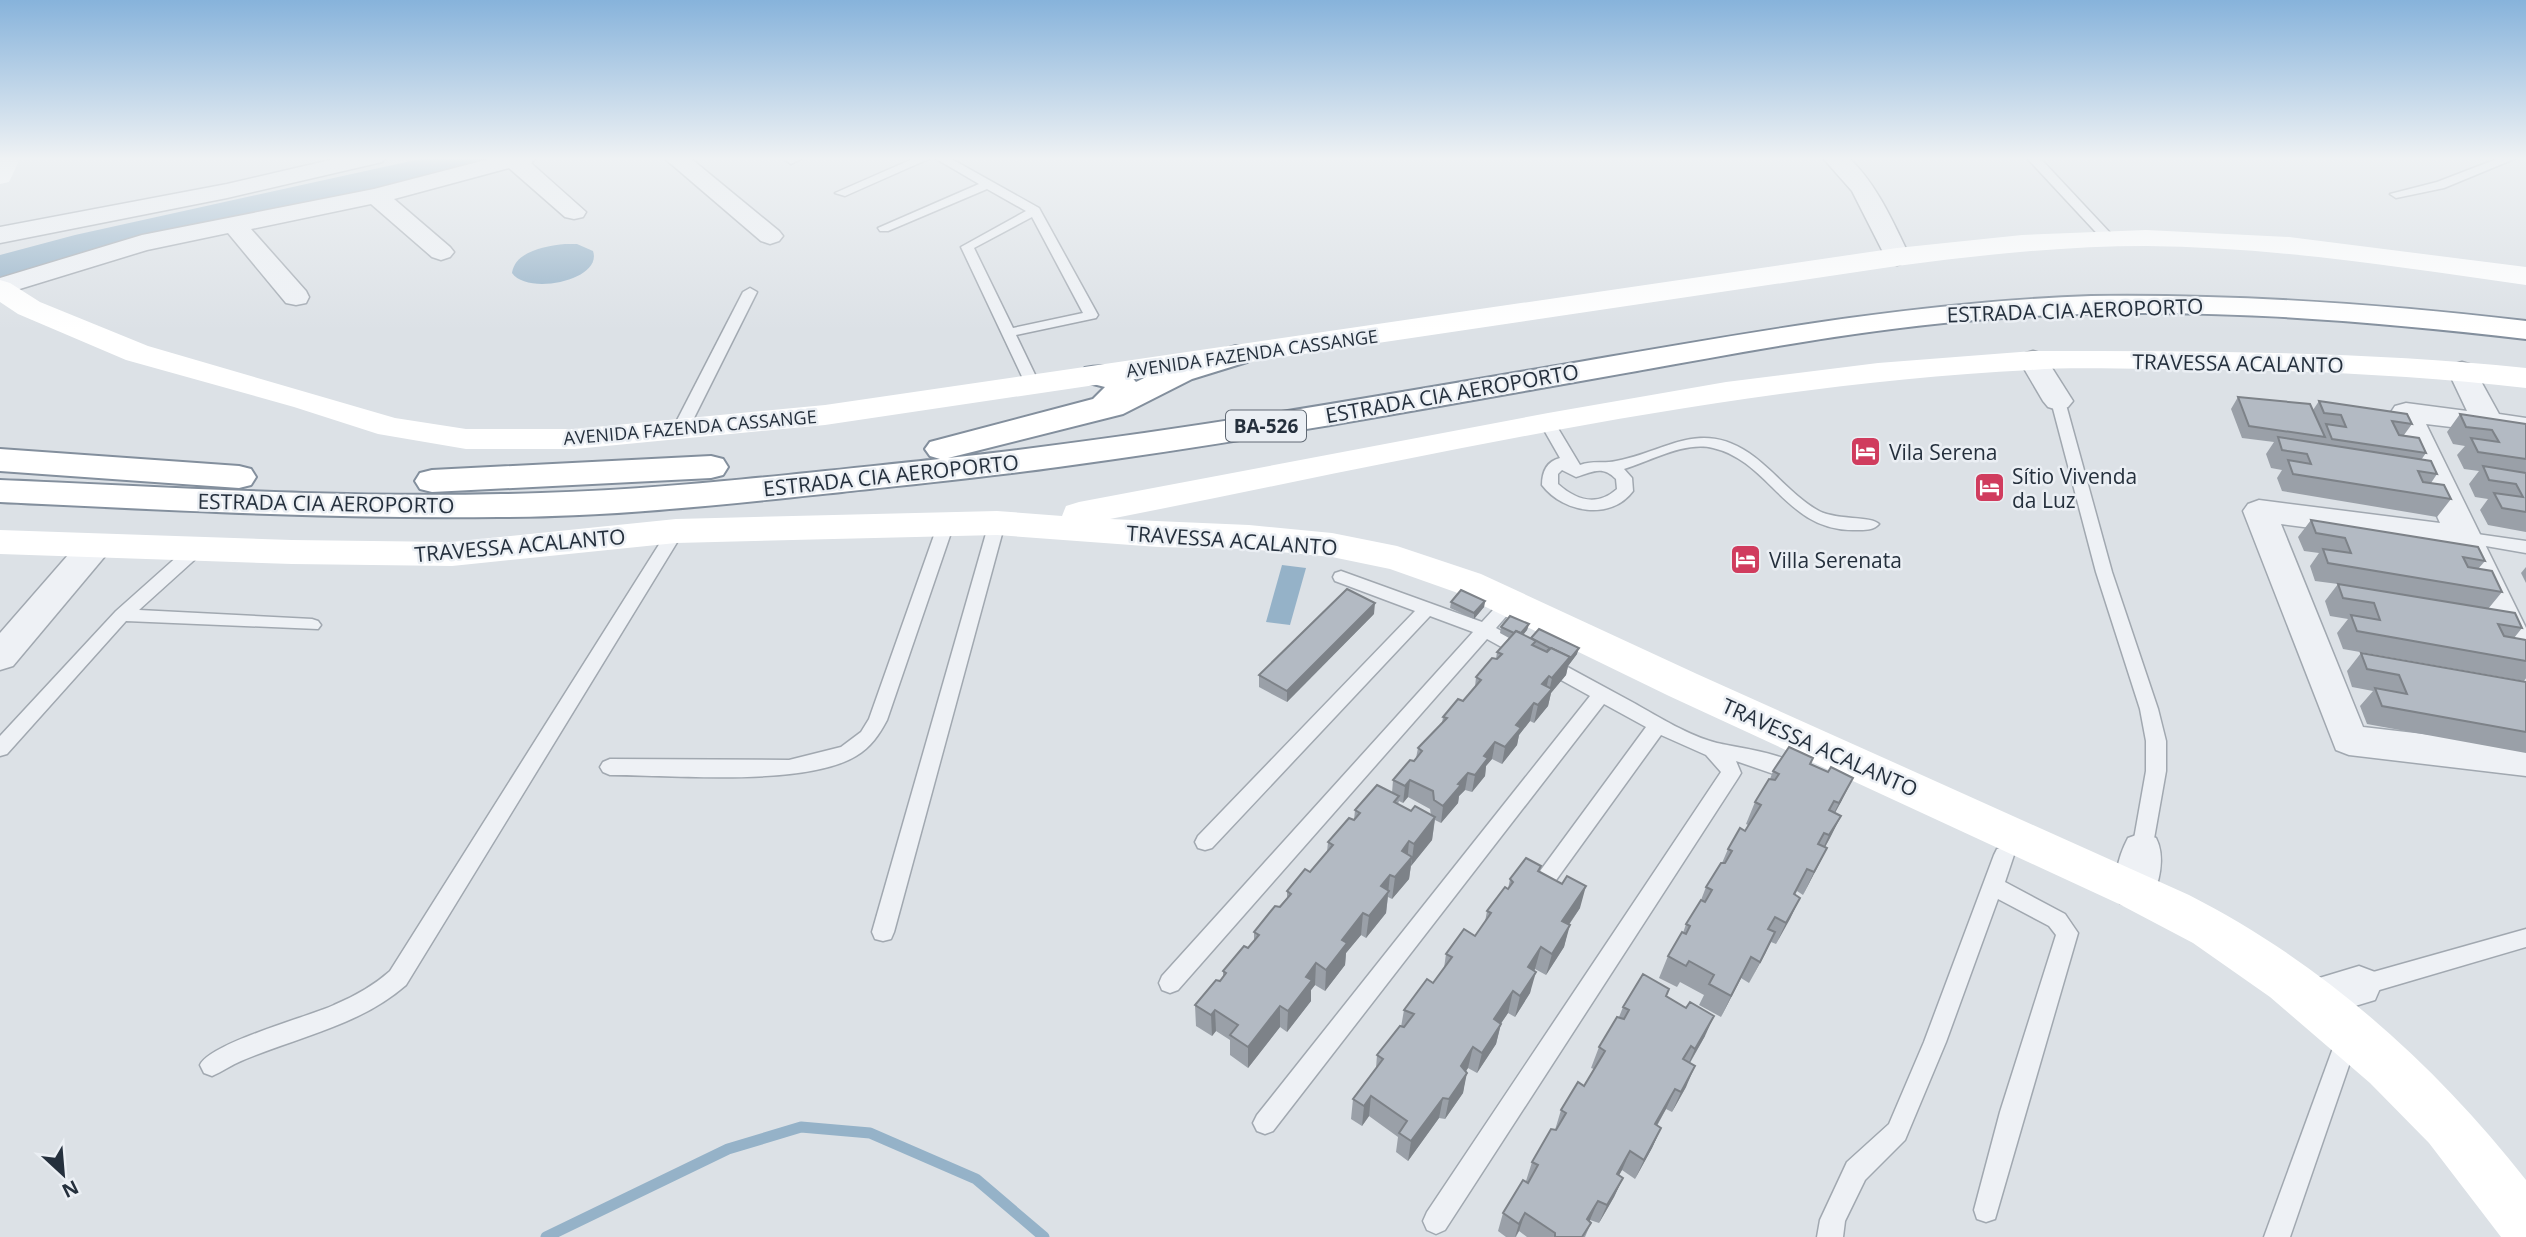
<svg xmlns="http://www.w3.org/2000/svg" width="2526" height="1237" viewBox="0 0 2526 1237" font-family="'Open Sans',sans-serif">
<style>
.water{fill:#95b2c8}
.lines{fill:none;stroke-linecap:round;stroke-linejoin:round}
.stream{stroke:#95b2c8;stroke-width:11}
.river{fill:#95b2c8;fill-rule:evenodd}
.lane-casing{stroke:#a1a8b0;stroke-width:3}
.street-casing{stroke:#a1a8b0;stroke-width:3}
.highway-casing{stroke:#838f9d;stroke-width:4}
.lane{fill:#eef1f5;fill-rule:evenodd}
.street{fill:#eef1f5;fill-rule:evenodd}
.secondary{fill:#fff;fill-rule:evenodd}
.highway{fill:#fff;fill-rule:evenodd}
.wall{fill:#9aa0a8;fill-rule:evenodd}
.shaded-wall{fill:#7d8288}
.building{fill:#b3bac3;stroke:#7d8288;stroke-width:2}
.labels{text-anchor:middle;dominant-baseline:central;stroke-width:5;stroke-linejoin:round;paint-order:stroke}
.far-street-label{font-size:18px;fill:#25303d;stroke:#ebeff4}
.shield{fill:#ebeff4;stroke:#606974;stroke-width:2}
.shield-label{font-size:19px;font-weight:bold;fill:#25303d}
.street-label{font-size:21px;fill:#25303d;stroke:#ebeff4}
.poi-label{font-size:21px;fill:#25303d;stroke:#ebeff4;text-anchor:start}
</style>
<rect width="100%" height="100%" fill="#dce1e6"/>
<g class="water">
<path d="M565,244H577L593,251C603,280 528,296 512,273C515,251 546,246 565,244Z"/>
<path d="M1282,565L1306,568L1290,625L1266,622Z"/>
</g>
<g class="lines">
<path class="stream" d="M546,1237L728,1149L801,1127L870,1133L976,1179L1044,1237"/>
<path class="river" d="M429,157H494L489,164L477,168L82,257L0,279V255L75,235Z"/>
<defs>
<g id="lane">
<path d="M805,157L791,164L785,160L788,157Z"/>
<path d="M917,157H933L845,196L835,193Z"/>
<path d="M933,157H948L1039,208L1098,315L1096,318L1016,335L1040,385L1038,388H1028L1026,385L961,247L1026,211L987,189L888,231H880L878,228L979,184ZM1032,217L1083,313L1013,328L974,248Z"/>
<path d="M2026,157H2039L2113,236V242H2105Z"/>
<path d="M2502,157H2519L2444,188L2396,198L2390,194L2437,182Z"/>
<path d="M750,288L757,292L689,428L686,431H676L673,428L743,292Z"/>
<path d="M2058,397L2065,401L2112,572L2158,709L2166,741V771L2152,850L2149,856L2142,858L2135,856L2132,850L2146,771V741L2140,709L2096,572L2051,401Z"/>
<path d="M1548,418L1553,420L1580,465C1593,460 1603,464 1616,461C1665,452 1699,419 1749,453C1774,470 1792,496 1819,511C1835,520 1872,516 1879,524C1873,531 1864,530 1854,530C1786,531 1770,461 1713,448C1684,441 1651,461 1624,469L1632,478L1633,491C1611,521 1563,513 1542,485C1542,472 1547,461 1560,458L1540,423ZM1562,470L1576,477C1593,472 1602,465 1616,479L1617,489C1597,507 1576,500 1558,484V474Z"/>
<path d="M997,518L1005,523L894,932L891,939L883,941L875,939L872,932L989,523Z"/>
<path d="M946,519L954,524L887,720C879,735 871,747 856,756C805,787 672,775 610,775L603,772L600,767L603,762L610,759L789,760L841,747L861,732L869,719L938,524Z"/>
<path d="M676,526L684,531L406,985C359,1026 297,1037 241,1061C231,1065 222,1072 212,1076L204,1073L200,1065C210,1043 308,1017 334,1005C355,996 373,986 390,971L670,527Z"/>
<path d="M2463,532L2526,541V553L2457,541L2455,537L2457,533Z"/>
<path d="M195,544L201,546L203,550L201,554L139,610L312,619L318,621L321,625L318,629L126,621L7,754L0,756V736L116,611L189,546Z"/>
<path d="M1341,571L1482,622L1503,599H1515L1518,603L1496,628C1542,653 1588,678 1634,703C1659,717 1689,736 1717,743C1738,748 1796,754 1807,774L1804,779L1797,782L1736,761L1741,773L1738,778L1445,1230L1436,1234L1427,1230L1423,1221L1427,1212L1721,772L1706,755L1661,735L1546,894L1539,897L1532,894L1529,888L1532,882L1646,727L1604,704L1273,1131L1265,1134L1257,1131L1253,1123L1257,1115L1590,696L1487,639L1178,990L1170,993L1162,990L1159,983L1162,976L1473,632L1430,616L1212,848L1205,850L1198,848L1195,842L1198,836L1415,611L1335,581L1333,577L1335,573Z"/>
<path d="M2004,847L2011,849L2014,855L2005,882L2065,914L2078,933L1995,1219L1986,1222L1977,1219L1974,1210L2000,1112L2056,935L2049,926L1998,899L1946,1042L1905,1140L1865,1180L1845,1221L1843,1237H1817L1820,1220L1847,1162L1889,1124L1924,1042L1994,855L1997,849Z"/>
<path d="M2526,929V947L2359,996L2351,993L2348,986L2351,979L2359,976Z"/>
<path d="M2344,1037L2352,1041L2355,1048L2290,1237H2264L2333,1048L2336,1041Z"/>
</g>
<g id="street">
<path d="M343,157H386L382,162L227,198L0,243V227L227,184Z"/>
<path d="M497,157H537L531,163L586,212L583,217L574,219L565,217L509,168L394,199L450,247L454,252L450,257L441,260L432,257L371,204L251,229L306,291L309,297L306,303L296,305L286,303L228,233L147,250L0,295V278L142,235L374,189Z"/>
<path d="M663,157H689L779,231L783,236L779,241L770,244L761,241Z"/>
<path d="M1822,157H1848C1877,184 1893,222 1910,257L1906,262L1897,265L1888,262L1852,191Z"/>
<path d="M2033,351L2043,354L2047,360L2073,401L2068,407L2058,410L2048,407L2043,401L2019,360L2023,354Z"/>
<path d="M2462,362L2472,365L2499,414L2526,418V436L2426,424L2526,628V677L2513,673L2451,546L2281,524L2363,727L2526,746V776L2349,755L2336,750L2243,511L2248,504L2259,500L2440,523L2391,412L2395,406L2406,403L2467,411L2448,371L2452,365Z"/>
<path d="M94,536L106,539L111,547L106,555L13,666L0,670V633L82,539Z"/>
<path d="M2142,833L2156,838C2166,857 2159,884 2150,903L2135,908L2120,903C2111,883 2118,857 2128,838Z"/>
<path d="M2359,966L2375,972L2381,986L2375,1000L2312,1019L2296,1013L2290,999L2296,985Z"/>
</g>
<g id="highway">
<path d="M2091,296C2237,294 2381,304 2526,321V339C2353,319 2178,305 2003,318C1880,326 1759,349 1637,371C1444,405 1252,441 1058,467C986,477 914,484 842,492C728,504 613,517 498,517C332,519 166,510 0,502V480C167,487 335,498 502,494C649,492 794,474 940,459L930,456L925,449L930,442L1093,399L1105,387L1085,382L1080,375L1085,368C1103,364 1124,366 1136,382L1170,365L1236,346L1247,348L1252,355L1247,362L1192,379L1123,414L948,458C1162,435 1373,397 1585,361C1753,332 1920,302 2091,296Z"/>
<path d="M0,449L239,466L251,469L256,477L251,485L239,488L0,471Z"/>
<path d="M711,456L723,459L728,467L723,475L711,478L432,492L420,489L415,481L420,473L432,470Z"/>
</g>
</defs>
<use href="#lane" class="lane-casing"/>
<use href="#street" class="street-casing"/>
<use href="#highway" class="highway-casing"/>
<use href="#lane" class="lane"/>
<use href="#street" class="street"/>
<g class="secondary">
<path d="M0,157H21L9,182L0,184Z"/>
<path d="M2146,230L2289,237L2526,267V285C2400,267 2273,247 2146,246C2063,246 1979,255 1897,266L825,425L575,449H466L378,434L294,407L126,360L18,314L0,302V280L10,283L40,302L148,346L395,418L466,429H575L825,405L1897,248L2022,235Z"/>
<path d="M2033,351C2198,351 2362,351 2526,368V388C2402,374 2277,369 2153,369C2113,369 2072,367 2031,370C1720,386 1415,459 1110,519L1249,525L1332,533L1397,546L1481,574L1697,674L2189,895C2321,962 2435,1064 2526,1180V1237H2501L2429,1143L2370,1083L2270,997L2193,943L2119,904L1669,696L1455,592L1390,569L1332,557L1249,549L1158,547L997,535L676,543L452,566L292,564L0,554V530L292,540L452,542L676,519L997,511L1062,516L1066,506L1079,502L1548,413L1726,382L1878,363Z"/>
</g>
<use href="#highway" class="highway"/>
</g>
<g class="wall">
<path d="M2238,397L2313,410L2319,401L2412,424L2404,435L2426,453L2421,460L2437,474L2431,483L2451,499L2437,517L2282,491L2277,478L2282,470L2271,468L2266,454L2274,442L2242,438L2231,409Z"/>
<path d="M2460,414L2526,424V532L2488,525L2480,510L2488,499L2475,497L2469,484L2479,471L2464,469L2457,455L2465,446L2453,444L2447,432Z"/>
<path d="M2311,520L2485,561L2478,569L2502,592L2488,609L2522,628L2514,638L2526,640V678L2524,681L2343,649L2337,633L2348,619L2330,616L2325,601L2338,584L2315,581L2310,566L2319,553L2304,551L2298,537Z"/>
<path d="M2526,567V583L2521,573Z"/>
<path d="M1485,601L1484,607L1474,619L1450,608L1451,602Z"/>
<path d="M1374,614L1287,702L1259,687V675Z"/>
<path d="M1529,624L1527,630L1523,635L1531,638L1577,654L1568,666L1566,675L1551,693L1548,706L1534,723L1530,721L1519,735L1517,745L1502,764L1492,759L1486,766L1485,776L1472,792L1465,790L1459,796L1458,803L1441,823L1435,820L1432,840L1411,866L1409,879L1392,899L1388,897L1386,913L1366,938L1361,935L1346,953L1345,965L1325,991L1315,985L1311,990V1001L1287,1032L1280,1027L1248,1068L1230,1055V1040L1216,1031L1212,1036L1196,1026L1195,1005L1220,981L1223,977V971L1254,941V932L1287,898V891L1310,872L1327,852L1328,842L1354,820L1355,810L1392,793L1393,780L1416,758L1418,748L1442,723L1443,717L1463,701L1475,687L1476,677L1496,659L1497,652L1509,638L1500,633L1501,627ZM1408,797L1430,809L1431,815L1411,811L1398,804L1399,801L1403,803Z"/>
<path d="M2361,653L2526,682V753L2367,724L2360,706L2373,691L2352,687L2347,671Z"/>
<path d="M1813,758L1810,764L1842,800L1835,813L1841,816L1825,847L1827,848L1803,895L1797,891L1795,895L1800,898L1776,944L1771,942L1749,983L1741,978L1721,1017L1699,1005L1704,995L1680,982L1677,987L1659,978L1668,956L1683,933L1686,924L1701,900L1706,887L1722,863L1728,849L1745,831L1748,825L1746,824L1755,802L1770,779L1773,771Z"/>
<path d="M1541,866L1540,872L1580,908L1569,925L1564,947L1546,975L1535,969L1534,971L1530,993L1515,1017L1508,1013L1501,1023L1496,1044L1477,1073L1468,1068L1466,1071L1463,1093L1445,1119L1439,1118L1408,1161L1396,1152L1398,1137L1369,1116L1362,1126L1351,1119L1353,1099L1376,1068L1377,1055L1401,1027L1404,1010L1433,983L1444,968L1446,954L1475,936L1485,922L1487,911L1508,889L1510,879Z"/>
<path d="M1666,997L1705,1036L1690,1063L1686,1087L1672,1112L1666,1109L1657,1126L1661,1128L1652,1148L1635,1179L1622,1170L1619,1175L1623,1178L1614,1197L1599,1223L1590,1220L1589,1221L1591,1223L1585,1237H1527L1519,1231L1516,1237H1506L1498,1231L1503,1213L1526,1181L1532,1162L1555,1130L1561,1110L1584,1086L1594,1069L1591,1068L1599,1047L1619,1017L1623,1007Z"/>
</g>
<g class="shaded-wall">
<path d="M1485,601L1484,607L1474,619V613Z"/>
<path d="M1375,603L1374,614L1287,702V691Z"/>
<path d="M1529,624L1527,630L1517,642L1518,636Z"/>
<path d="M1579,648L1577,654L1568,666L1566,675L1551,693L1548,706L1534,723L1538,705L1549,692L1552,678Z"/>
<path d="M1549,676L1545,694L1542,684Z"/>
<path d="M1534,703L1530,721L1519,735L1517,745L1502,764L1505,747L1516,725Z"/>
<path d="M1495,742L1492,759L1486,766L1485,776L1472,792L1475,775L1484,756Z"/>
<path d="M1468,773L1465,790L1459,796L1458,803L1441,823L1443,806L1458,784Z"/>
<path d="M1853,778L1842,800L1828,825L1839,803Z"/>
<path d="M1410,780L1408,797L1403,803L1405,786Z"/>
<path d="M1841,816L1830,838L1819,858L1829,835Z"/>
<path d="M1435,817L1432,840L1411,866L1414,844Z"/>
<path d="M1409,841L1407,863L1412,857L1409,879L1392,899L1395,877L1402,851Z"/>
<path d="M1827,848L1816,870L1803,895L1814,872Z"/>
<path d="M1390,875L1386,913L1366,938L1369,916L1381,886Z"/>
<path d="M1586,886L1580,908L1556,943L1562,921Z"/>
<path d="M1800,898L1790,919L1776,944L1786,923Z"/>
<path d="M1363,913L1361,935L1346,953L1345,965L1325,991L1326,970L1342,940Z"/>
<path d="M1570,925L1564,947L1546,975L1552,954Z"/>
<path d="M1775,932L1765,954L1749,983L1760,962Z"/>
<path d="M1541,947L1535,969L1522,988L1528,967Z"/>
<path d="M1751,957L1741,978L1721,1017L1731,996Z"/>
<path d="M1316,963L1315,985L1311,990V1001L1287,1032L1288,1011L1306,977Z"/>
<path d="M1536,972L1530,993L1515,1017L1520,996Z"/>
<path d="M1513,991L1508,1013L1490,1040L1494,1019Z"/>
<path d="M1280,1006V1027L1248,1068V1047Z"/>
<path d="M1215,1010L1216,1031L1212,1036L1211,1015Z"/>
<path d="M1714,1016L1705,1036L1686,1069L1695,1049Z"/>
<path d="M1501,1024L1496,1044L1477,1073L1482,1053Z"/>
<path d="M1473,1047L1468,1068L1456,1086L1461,1066Z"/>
<path d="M1695,1066L1686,1087L1672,1112L1681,1092Z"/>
<path d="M1467,1073L1463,1093L1445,1119L1449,1099Z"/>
<path d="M1675,1089L1666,1109L1646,1144L1655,1124Z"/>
<path d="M1371,1096L1369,1116L1362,1126L1364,1106Z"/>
<path d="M1443,1098L1439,1118L1408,1161L1411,1141Z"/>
<path d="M1661,1128L1652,1148L1635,1179L1644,1160Z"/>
<path d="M1630,1151L1622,1170L1609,1193L1617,1174Z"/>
<path d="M1623,1178L1614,1197L1599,1223L1607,1205Z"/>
<path d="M1598,1201L1590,1220L1579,1237L1587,1219Z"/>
<path d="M1525,1213L1519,1231L1515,1237L1519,1224Z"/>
</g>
<g class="building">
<path d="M2238,397L2310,404L2325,437L2249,426Z"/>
<path d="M2319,401L2407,414L2412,424L2392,421L2399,435L2419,438L2426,453L2332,439L2326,424L2346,427L2341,415L2324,413Z"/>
<path d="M2460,414L2526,424V459L2478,452L2471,438L2499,442L2492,430L2466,427Z"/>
<path d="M2278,437L2431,461L2437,474L2418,471L2423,482L2444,485L2451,499L2293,474L2288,460L2311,464L2307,454L2282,450Z"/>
<path d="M2483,466L2526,473V512L2502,508L2494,493L2523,497L2516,484L2489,480Z"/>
<path d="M2311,520L2478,547L2485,561L2463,557L2468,567L2492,571L2502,592L2328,563L2323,549L2351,553L2345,538L2316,533Z"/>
<path d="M2338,584L2515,613L2522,628L2498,624L2504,636L2526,640V661L2357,631L2351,615L2380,620L2374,603L2343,598Z"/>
<path d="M1347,589L1375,603L1287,691L1259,675Z"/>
<path d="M1461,590L1485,601L1474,613L1451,602Z"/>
<path d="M1510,616L1529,624L1521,633L1516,631L1514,633L1501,627Z"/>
<path d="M1539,629L1579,648L1569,660L1570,657L1551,648L1547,651L1550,648L1531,638Z"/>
<path d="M1516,631L1536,641L1532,645L1547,652L1551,648L1570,657L1552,678L1549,676L1542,684L1552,689L1538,705L1534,703L1516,725L1521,728L1505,747L1495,742L1484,756L1488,758L1475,775L1468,773L1458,784L1461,785L1443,806L1434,800L1433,791L1410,780L1405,786L1393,780L1410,760L1414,761L1422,751L1418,748L1447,718L1443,717L1458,699L1463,701L1481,680L1476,677L1492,658L1497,659L1502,654L1497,652Z"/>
<path d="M2361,653L2526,682V732L2382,706L2375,688L2407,694L2399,675L2367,669Z"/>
<path d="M1789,747L1813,758L1810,764L1828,772L1831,767L1853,778L1839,803L1834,801L1829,810L1841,816L1829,835L1824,833L1818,844L1827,848L1814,872L1807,869L1794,894L1800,898L1786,923L1775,917L1768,929L1775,932L1760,962L1751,957L1731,996L1709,984L1714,975L1689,961L1686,966L1668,956L1682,932L1686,934L1690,926L1686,924L1701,900L1705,902L1712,890L1706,887L1721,863H1725L1732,851L1728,849L1740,828L1745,831L1761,805L1755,802L1769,779L1775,780L1779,774L1773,771Z"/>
<path d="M1377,785L1399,796L1394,802L1411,811L1415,806L1435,817L1414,844L1409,841L1402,851L1412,857L1395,877L1390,875L1381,886L1389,891L1369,916L1363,913L1342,940L1347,943L1326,970L1316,963L1306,977L1312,980L1288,1011L1280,1006L1248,1047L1230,1035L1238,1025L1215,1010L1211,1015L1195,1005L1216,980L1220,981L1226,973L1223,971L1244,946L1248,948L1259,935L1254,932L1275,906L1280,907L1291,894L1287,891L1305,869L1310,872L1333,845L1328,842L1349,818L1354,820L1360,813L1355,810Z"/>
<path d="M1526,858L1541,866L1538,871L1562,884L1567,876L1586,886L1562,921L1570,925L1552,954L1541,947L1528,967L1536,972L1520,996L1513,991L1494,1019L1501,1024L1482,1053L1473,1047L1461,1066L1467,1073L1449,1099L1443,1098L1411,1141L1399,1133L1407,1121L1371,1096L1364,1106L1353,1099L1383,1059L1377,1055L1400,1026L1404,1027L1414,1014L1404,1010L1427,979L1433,983L1452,957L1446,954L1464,929L1475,936L1491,913L1487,911L1505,887L1508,889L1513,882L1510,879Z"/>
<path d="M1643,974L1669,989L1666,996L1686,1008L1690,1002L1714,1016L1695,1049L1691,1046L1683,1059L1695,1066L1681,1092L1675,1089L1655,1124L1661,1128L1644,1160L1630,1151L1617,1174L1623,1178L1607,1205L1598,1201L1587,1219L1591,1223L1582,1237H1555V1233L1525,1213L1519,1224L1503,1213L1523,1180L1528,1183L1538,1165L1532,1162L1551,1129L1556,1130L1566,1113L1561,1110L1578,1082L1584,1086L1605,1051L1599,1047L1617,1017L1624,1019L1629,1010L1623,1007Z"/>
</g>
<linearGradient id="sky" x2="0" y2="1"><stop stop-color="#87b3db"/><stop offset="0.48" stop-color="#eff2f4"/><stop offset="1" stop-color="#eff2f4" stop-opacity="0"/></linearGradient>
<rect width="2526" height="330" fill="url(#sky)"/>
<defs>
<symbol id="hotel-square" viewBox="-11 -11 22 22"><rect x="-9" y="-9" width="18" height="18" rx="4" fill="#d03c5e" stroke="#ebeff4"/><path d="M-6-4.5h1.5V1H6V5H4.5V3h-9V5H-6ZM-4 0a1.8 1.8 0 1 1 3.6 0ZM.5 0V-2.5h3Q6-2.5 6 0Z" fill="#fff"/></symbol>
</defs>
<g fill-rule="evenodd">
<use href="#hotel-square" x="1848" y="434" width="35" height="35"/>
<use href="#hotel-square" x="1972" y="470" width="35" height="35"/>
<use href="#hotel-square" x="1728" y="542" width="35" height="35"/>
</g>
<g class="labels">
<g class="far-street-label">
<text transform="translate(1252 353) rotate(-8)">AVENIDA FAZENDA CASSANGE</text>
<text transform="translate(690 427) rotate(-5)">AVENIDA FAZENDA CASSANGE</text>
</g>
<rect class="shield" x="1226" y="410.5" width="80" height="31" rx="5"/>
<g class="shield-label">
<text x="1266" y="426">BA-526</text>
</g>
<g class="street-label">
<text transform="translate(2075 310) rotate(-2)">ESTRADA CIA AEROPORTO</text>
<text transform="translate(2238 363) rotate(1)">TRAVESSA ACALANTO</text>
<text transform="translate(1452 393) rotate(-10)">ESTRADA CIA AEROPORTO</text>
<text transform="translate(891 475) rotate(-6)">ESTRADA CIA AEROPORTO</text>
<text transform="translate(326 503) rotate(1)">ESTRADA CIA AEROPORTO</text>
<text transform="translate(1232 540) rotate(4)">TRAVESSA ACALANTO</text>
<text transform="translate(520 545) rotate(-5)">TRAVESSA ACALANTO</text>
<text transform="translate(1820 747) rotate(24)">TRAVESSA ACALANTO</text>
</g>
<g class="poi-label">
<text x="1889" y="452">Vila Serena</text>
<text x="2012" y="476">Sítio Vivenda<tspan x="2012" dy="24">da Luz</tspan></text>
<text x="1769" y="560">Villa Serenata</text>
</g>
</g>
<g transform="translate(63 1174) rotate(154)" stroke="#ebeff4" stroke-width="5" paint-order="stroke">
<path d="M0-5L12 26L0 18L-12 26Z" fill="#25303d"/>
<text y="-10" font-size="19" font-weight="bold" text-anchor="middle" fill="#25303d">N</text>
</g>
</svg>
